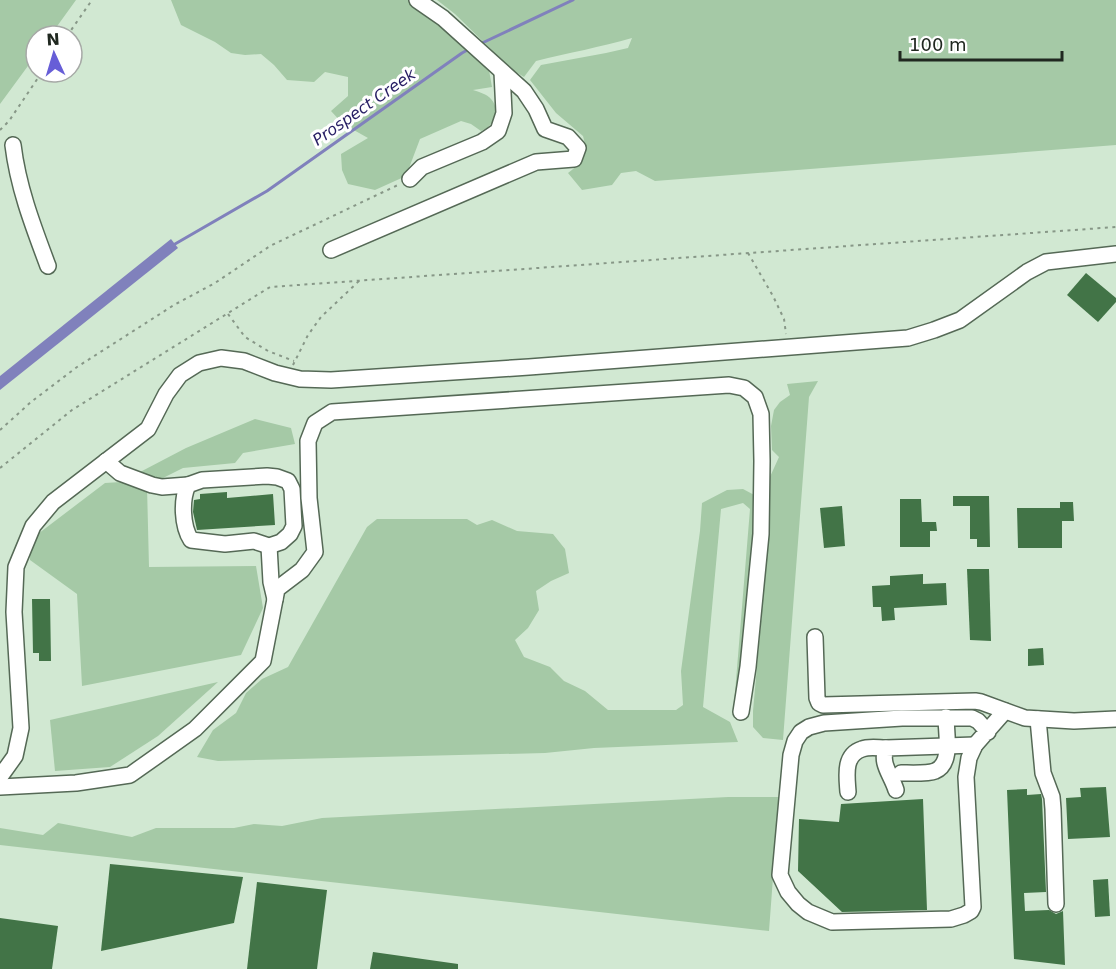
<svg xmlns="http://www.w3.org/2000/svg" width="1116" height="969" viewBox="0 0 1116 969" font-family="'DejaVu Sans',sans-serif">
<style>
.green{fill:#a5c9a6}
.water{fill:#8081bc}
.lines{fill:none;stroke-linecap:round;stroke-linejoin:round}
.stream{stroke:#8081bc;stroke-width:3}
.building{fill:#427447}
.minor-casing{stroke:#556956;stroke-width:18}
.path{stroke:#879787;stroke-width:2;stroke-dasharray:3 4.5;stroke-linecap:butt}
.minor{stroke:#fff;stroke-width:15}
.labels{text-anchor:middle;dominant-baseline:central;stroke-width:6;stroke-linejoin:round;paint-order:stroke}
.water-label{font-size:16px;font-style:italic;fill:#271e64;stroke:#fff}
</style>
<rect width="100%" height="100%" fill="#d1e8d2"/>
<g class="green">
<path d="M0,0H76L50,36H36V55L0,104Z"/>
<path d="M171,0H410L467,46L489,70L492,87L473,90C479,92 487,94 491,99C501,110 494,126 481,131L471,124L461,121L420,139L406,176L375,190L348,184L342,170L341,154L368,138L343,124L331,111L348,96V77L325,72L314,82L287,80L274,65L261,54L245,55L231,53L215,42L181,25Z"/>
<path d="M437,0H1116V145L655,181L636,171L621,173L612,185L582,190L568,173L582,162L586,148L583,136L556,113L530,80L541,65L606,53L628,48L632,38C601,47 568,53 536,61L524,77L511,69L455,14Z"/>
<path d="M818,381L809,397L783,740L763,738L753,727V711L764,588L769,479L779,457L772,450L771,426L774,410L780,402L790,395L787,384Z"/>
<path d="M255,419L291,428L295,444L243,453L235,463L183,468L147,486L149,567L256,566L263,608L241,655L82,686L77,594L30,560V540L105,483L121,482L186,448Z"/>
<path d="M743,489L758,497L740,700L734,705L750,509L743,503L721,509L703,707L730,722L738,742L594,748L545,753L218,761L197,757L213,730L236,713L246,693L262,679L288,667L367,527L377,519H467L477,525L492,520L517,531L553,534L565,549L569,573L551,581L536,591L539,610L528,628L515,640L524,657L550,667L564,681L585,691L608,710H676L683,705L681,671L700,531L702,503L727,490Z"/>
<path d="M218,682L158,736L110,767L55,771L50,720Z"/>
<path d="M728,797H779L769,931L0,845V828L43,835L58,823L132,837L156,828H234L254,824L282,826L322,818Z"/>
</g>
<path class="water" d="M171,239L178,248L0,390V376Z"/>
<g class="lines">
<g class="stream">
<path d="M480,44L573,0"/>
<path d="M175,244L267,191L462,53L471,48"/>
</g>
</g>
<g class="building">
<path d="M1086,273L1116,298V302L1098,322L1067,295Z"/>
<path d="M227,492V498L273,494L275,525L197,530L193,512L194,500L200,499V494Z"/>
<path d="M953,496H989L990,547H977V539H970V506H953Z"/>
<path d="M900,499H921L922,522H936L937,531H930V547H900Z"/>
<path d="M1060,502H1073L1074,521H1062V548H1018L1017,508H1060Z"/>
<path d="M842,506L845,546L824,548L820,508Z"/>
<path d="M967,569H989L991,641L970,640Z"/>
<path d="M923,574V584L946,583L947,605L894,608L895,620L882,621L881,607H873L872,586L890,585V576Z"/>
<path d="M32,599H50L51,661H39V653H33Z"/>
<path d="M1043,648L1044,665L1028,666V649Z"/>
<path d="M1106,787L1110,837L1068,839L1066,798L1081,797L1080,788Z"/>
<path d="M1027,789V795L1041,794L1042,799L1046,892L1024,893L1025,911L1049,910L1056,914L1063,911L1065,965L1014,959L1007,790Z"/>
<path d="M923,799L927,910L842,912L798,871L799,819L839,822L841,804Z"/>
<path d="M110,864L243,877L234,923L101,951Z"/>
<path d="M1108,879L1110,916L1095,917L1093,880Z"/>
<path d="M257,882L327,890L317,969H247Z"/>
<path d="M0,918L58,926L52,969H0Z"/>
<path d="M373,952L458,964V969H370Z"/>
</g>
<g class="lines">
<defs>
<g id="minor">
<path d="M13,145C18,187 33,226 48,266"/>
<path d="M410,179L422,167L482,142L498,131L504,113L502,72"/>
<path d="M331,250L536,162L574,159L578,148L568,137L545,129L536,109L524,91L443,18L417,0"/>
<path d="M106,461L120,473L152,485L162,487L188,485"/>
<path d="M267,476L277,477L288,481L292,489L294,526L290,534L281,542L269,546L254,541L225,544L191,540C182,526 181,500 188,485L202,480Z"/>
<path d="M269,546L271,582L275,599"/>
<path d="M815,637L817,698L819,703L823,705L975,701L981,702L1025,718L1074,721L1116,719"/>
<path d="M1038,719L1043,773L1052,797L1053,809L1056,904"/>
<path d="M988,732L978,721L972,718H902L824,723L809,727L801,732L795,741L791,755L780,875L788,892L798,904L808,912L832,922L951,919L964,915L971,911L973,907L966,777L969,758L975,745L1005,711"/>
<path d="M901,773C910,773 928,774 935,771C953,764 946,733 946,717"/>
<path d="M0,777L15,756L21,728L14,612L16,567L33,526L53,502L148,429L166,394L180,375L199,363L221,358L244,361L275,373L300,379L331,380L529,367L908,338L934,330L960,320L1027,272L1046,262L1116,254"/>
<path d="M0,787L76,783L130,775L195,729L263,661L277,589L302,570L315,552L309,498L308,441L315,423L332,412L729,385L744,388L755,397L761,414L762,461L761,534L748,667L741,712"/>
<path d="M896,790C891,774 880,764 886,748L975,745"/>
<path d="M848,792C847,777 843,755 862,749C869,746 879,748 886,748"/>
</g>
</defs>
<use href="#minor" class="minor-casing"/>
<g class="path">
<path d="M67,36L92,0"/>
<path d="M0,130L9,121L42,72"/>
<path d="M748,253L773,296L784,319L786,334"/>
<path d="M228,314L245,337L268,351L294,361"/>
<path d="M293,365L308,335L321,317L359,281"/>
<path d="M0,430L31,402L77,367L174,305L215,283L270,246L400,184"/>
<path d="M0,468L72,410L270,287L1116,227"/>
</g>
<use href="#minor" class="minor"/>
</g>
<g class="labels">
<g class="water-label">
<text transform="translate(364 107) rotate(-35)">Prospect Creek</text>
</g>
</g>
<g transform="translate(54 54) rotate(356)"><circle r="28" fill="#ffffff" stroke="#a6a9a6" stroke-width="1.5"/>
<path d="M0-4.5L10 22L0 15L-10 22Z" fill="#675ed7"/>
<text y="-9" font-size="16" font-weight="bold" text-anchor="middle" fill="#202820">N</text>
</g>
<path d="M900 51v9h162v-9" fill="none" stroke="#202820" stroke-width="3"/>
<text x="909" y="51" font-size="18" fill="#202820" stroke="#ffffff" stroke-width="4.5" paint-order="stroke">100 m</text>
</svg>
